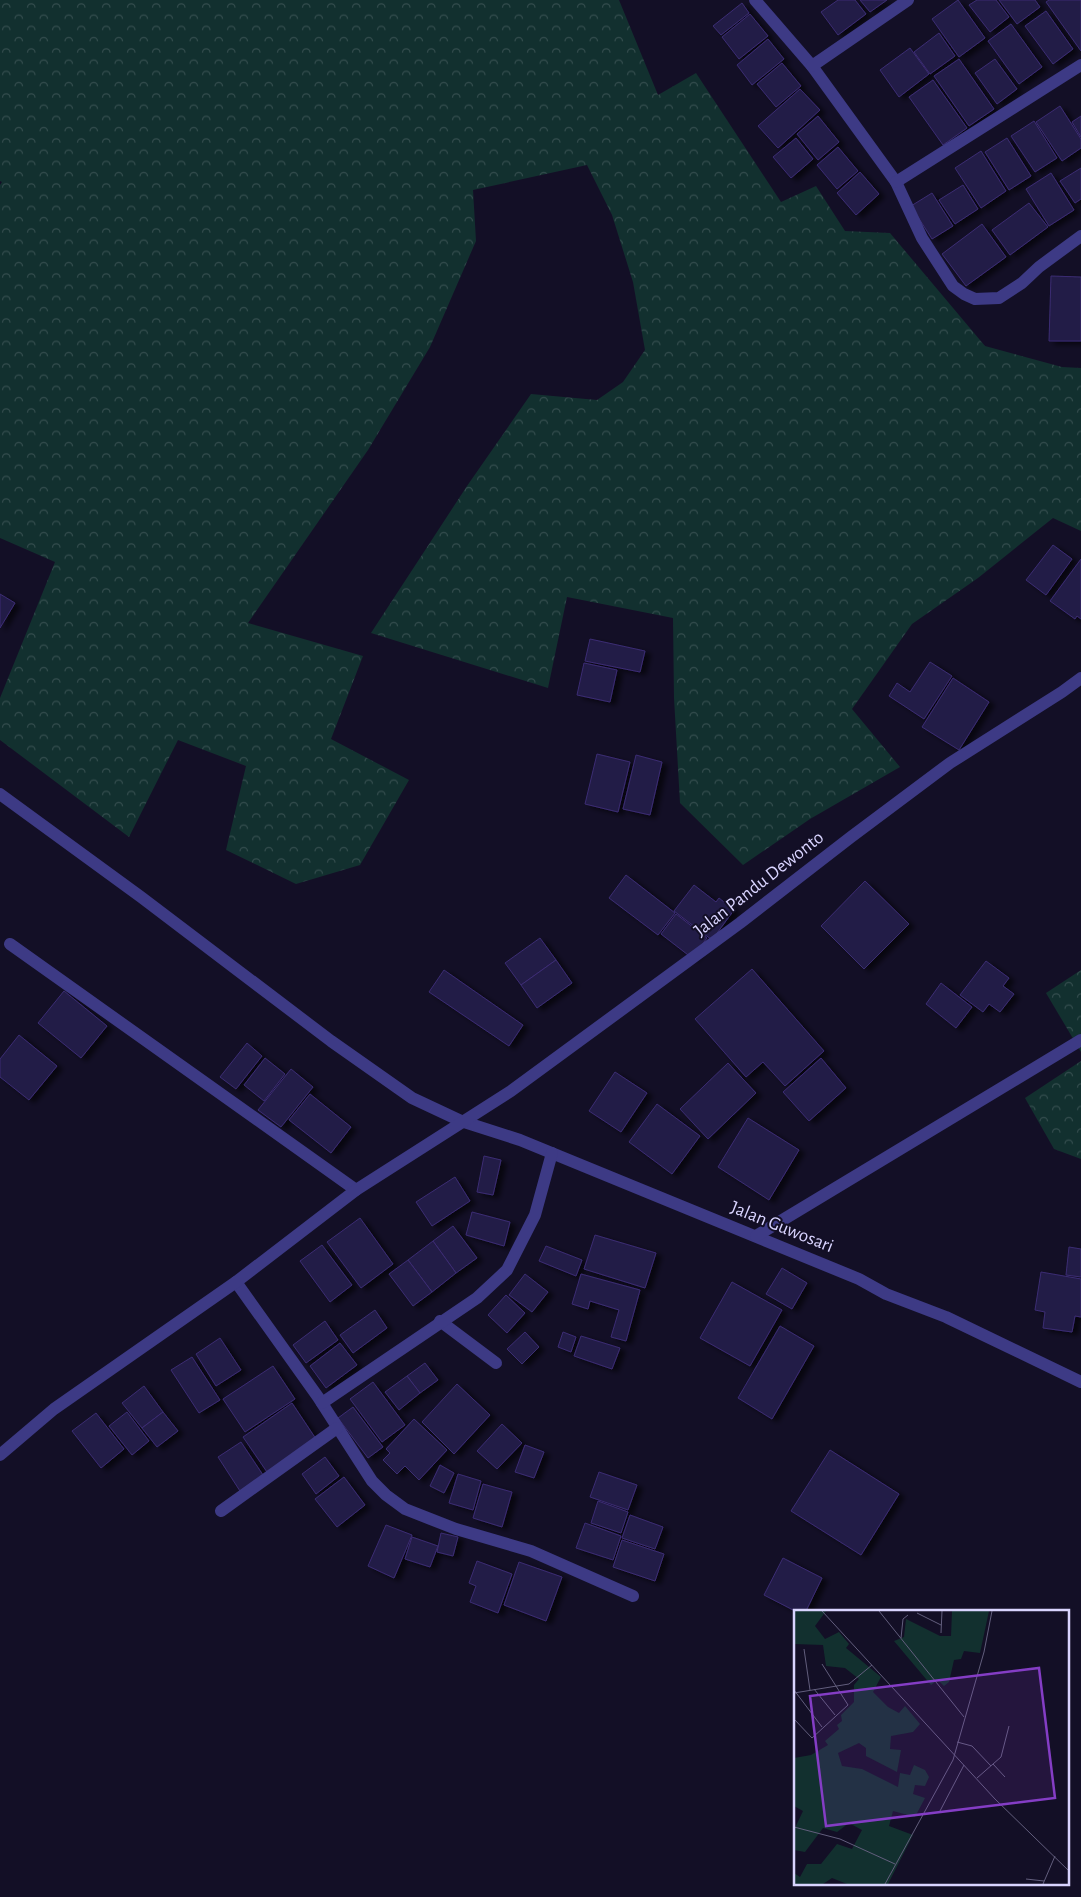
<svg xmlns="http://www.w3.org/2000/svg" width="1081" height="1897" viewBox="0 0 1081 1897" font-family="'Alegreya Sans',sans-serif">
<style>
.forest{fill:url(#forest-crowns)}
.building{fill:#241b47;stroke:#3b2d73;filter:url(#shadow)}
.lines{fill:none;stroke-linecap:round;stroke-linejoin:round}
.minor{stroke:#3d3a85;stroke-width:12}
.labels{text-anchor:middle;dominant-baseline:central;stroke-width:4;stroke-linejoin:round;paint-order:stroke}
.street-label{font-size:19px;fill:#d9d4ff;stroke:#130f26}
.inset-road{fill:none;stroke:#625e7d;stroke-width:1}
.view{fill:#843dc5;fill-opacity:0.15;stroke:#843dc5;stroke-width:2.5}
.inset-edge{fill:none;stroke:#d9d4ff;stroke-width:2.5}
</style>
<defs>
<pattern id="forest-crowns" width="20" height="18" patternUnits="userSpaceOnUse" patternTransform="scale(1.25)"><rect width="20" height="18" fill="#12302f"/><path d="M2 6a3 3 0 1 1 6 0M12 15a3 3 0 1 1 6 0" fill="none" stroke="#344d4e"/></pattern>
<filter id="shadow"><feDropShadow dx="5.5" dy="3" stdDeviation="2.5" flood-color="#0009"/></filter>
</defs>
<rect width="100%" height="100%" fill="#130f26"/>
<g class="forest">
<path d="M0,0H619L658,95L696,73L781,202L816,186L845,231L890,233L985,346L1062,367L1081,368V531L1053,518L978,578L912,624L852,709L900,767L810,819L743,865L680,803L674,698L673,618L567,597L548,688L371,633L467,486L531,394L597,400L623,382L645,350L633,282L612,215L587,165L473,190L476,241L430,347L368,450L248,623L363,656L331,739L409,780L360,865L296,884L226,850L246,766L178,740L129,837L0,740V698L55,562L0,538V185L2,182L0,181Z"/>
<path d="M1081,970V1052L1046,993Z"/>
<path d="M1081,1061V1159L1054,1149L1025,1098Z"/>
</g>
<g class="building">
<path d="M838,0H855L866,14L838,35L821,12Z"/>
<path d="M860,0H887L870,12Z"/>
<path d="M958,0L985,38L959,57L932,19Z"/>
<path d="M977,0H996L1009,17L990,32L969,5Z"/>
<path d="M999,0H1035L1040,7L1017,24Z"/>
<path d="M1049,0H1081V51L1046,2Z"/>
<path d="M742,3L749,13L721,35L713,26Z"/>
<path d="M1046,11L1073,49L1053,64L1025,26Z"/>
<path d="M750,14L768,36L739,59L722,37Z"/>
<path d="M1011,24L1042,67L1019,84L988,41Z"/>
<path d="M939,33L955,56L930,74L914,52Z"/>
<path d="M768,39L784,59L752,85L737,65Z"/>
<path d="M910,48L929,74L899,97L880,70Z"/>
<path d="M959,59L994,109L969,126L934,76Z"/>
<path d="M995,59L1017,89L997,104L975,73Z"/>
<path d="M782,63L801,86L776,107L757,84Z"/>
<path d="M933,80L967,128L943,145L909,97Z"/>
<path d="M800,89L820,110L778,148L758,126Z"/>
<path d="M1060,106L1081,139V148L1062,161L1036,122Z"/>
<path d="M818,116L839,142L818,160L797,134Z"/>
<path d="M1081,116V137L1072,122Z"/>
<path d="M1034,121L1057,158L1035,172L1011,136Z"/>
<path d="M796,138L813,159L791,178L773,157Z"/>
<path d="M1007,138L1031,176L1009,190L985,152Z"/>
<path d="M838,147L858,171L837,189L817,165Z"/>
<path d="M981,151L1006,191L981,208L955,168Z"/>
<path d="M1081,168V199L1075,203L1060,181Z"/>
<path d="M860,172L879,194L856,215L837,193Z"/>
<path d="M1051,173L1074,210L1049,226L1026,189Z"/>
<path d="M963,185L978,209L955,224L939,200Z"/>
<path d="M932,193L953,226L932,239L911,206Z"/>
<path d="M1029,203L1048,227L1010,255L992,230Z"/>
<path d="M982,224L1006,257L966,286L942,254Z"/>
<path d="M1051,276L1081,277V341H1049Z"/>
<path d="M1053,545L1072,559L1046,595L1026,580Z"/>
<path d="M1081,559V619L1077,616L1075,619L1050,601Z"/>
<path d="M0,594L15,603L0,628Z"/>
<path d="M590,639L645,651L640,672L585,661Z"/>
<path d="M930,662L952,676L924,719L889,696L897,683L910,692Z"/>
<path d="M584,663L617,670L610,702L577,695Z"/>
<path d="M953,678L989,702L959,750L922,727Z"/>
<path d="M597,754L630,762L618,812L585,804Z"/>
<path d="M636,755L662,762L650,815L623,809Z"/>
<path d="M626,875L675,913L658,935L609,898Z"/>
<path d="M865,881L909,924L864,969L821,926Z"/>
<path d="M694,885L716,902L719,898L734,910L712,940L674,911Z"/>
<path d="M676,914L707,938L692,958L661,934Z"/>
<path d="M540,938L556,960L521,985L505,963Z"/>
<path d="M556,960L572,983L537,1008L521,985Z"/>
<path d="M986,961L1009,978L1003,986L1014,994L1000,1012L989,1004L983,1012L960,995Z"/>
<path d="M752,969L824,1051L785,1086L763,1062L746,1077L695,1019Z"/>
<path d="M444,970L523,1025L509,1046L429,992Z"/>
<path d="M941,983L972,1007L956,1028L926,1004Z"/>
<path d="M64,991L107,1026L81,1058L38,1023Z"/>
<path d="M19,1035L57,1066L29,1100L0,1077V1059Z"/>
<path d="M247,1043L262,1056L236,1089L220,1077Z"/>
<path d="M265,1058L285,1074L264,1101L244,1085Z"/>
<path d="M821,1058L846,1088L809,1121L783,1092Z"/>
<path d="M728,1063L756,1093L708,1139L680,1109Z"/>
<path d="M291,1069L313,1087L281,1127L258,1110Z"/>
<path d="M615,1072L647,1093L621,1132L589,1111Z"/>
<path d="M310,1094L351,1127L331,1153L289,1120Z"/>
<path d="M657,1104L700,1136L672,1174L629,1142Z"/>
<path d="M748,1118L799,1150L769,1200L718,1167Z"/>
<path d="M484,1156L501,1160L493,1195L477,1192Z"/>
<path d="M455,1177L470,1201L432,1226L416,1202Z"/>
<path d="M472,1212L510,1222L504,1246L466,1235Z"/>
<path d="M360,1218L393,1264L361,1288L327,1242Z"/>
<path d="M453,1226L477,1258L456,1273L433,1241Z"/>
<path d="M595,1235L656,1253L645,1288L584,1269Z"/>
<path d="M433,1241L456,1273L432,1292L408,1260Z"/>
<path d="M322,1245L352,1285L330,1302L300,1261Z"/>
<path d="M546,1246L582,1260L576,1276L539,1261Z"/>
<path d="M1069,1247L1081,1249V1277L1066,1275Z"/>
<path d="M408,1260L432,1292L413,1306L389,1274Z"/>
<path d="M782,1268L807,1283L792,1309L766,1294Z"/>
<path d="M1041,1272L1081,1279V1317L1075,1316L1072,1332L1043,1328L1045,1312L1035,1310Z"/>
<path d="M525,1274L548,1292L532,1312L509,1295Z"/>
<path d="M581,1274L640,1290L626,1341L611,1337L619,1310L590,1301L588,1309L572,1304Z"/>
<path d="M732,1282L782,1310L750,1366L700,1338Z"/>
<path d="M506,1295L525,1313L507,1333L488,1315Z"/>
<path d="M375,1310L387,1328L353,1353L340,1335Z"/>
<path d="M325,1321L338,1340L306,1363L293,1345Z"/>
<path d="M780,1326L814,1346L772,1419L738,1398Z"/>
<path d="M525,1332L539,1347L522,1364L507,1349Z"/>
<path d="M563,1332L576,1337L571,1352L558,1347Z"/>
<path d="M581,1336L620,1348L612,1369L574,1356Z"/>
<path d="M220,1338L241,1370L216,1386L196,1354Z"/>
<path d="M340,1343L357,1365L326,1388L310,1366Z"/>
<path d="M192,1357L220,1400L199,1413L171,1370Z"/>
<path d="M425,1363L438,1380L420,1393L407,1376Z"/>
<path d="M273,1366L295,1399L245,1432L223,1399Z"/>
<path d="M407,1376L420,1393L399,1410L385,1392Z"/>
<path d="M373,1382L405,1425L382,1442L350,1399Z"/>
<path d="M457,1384L490,1415L454,1454L422,1422Z"/>
<path d="M144,1386L163,1412L142,1428L122,1403Z"/>
<path d="M292,1403L316,1439L267,1472L243,1437Z"/>
<path d="M353,1407L383,1447L368,1458L338,1418Z"/>
<path d="M127,1412L149,1441L132,1455L109,1426Z"/>
<path d="M163,1412L178,1431L157,1447L142,1428Z"/>
<path d="M96,1413L124,1449L101,1468L72,1431Z"/>
<path d="M414,1419L447,1450L419,1480L405,1466L397,1474L383,1460L390,1453L386,1449Z"/>
<path d="M502,1424L522,1443L497,1469L477,1451Z"/>
<path d="M241,1442L263,1475L240,1491L218,1457Z"/>
<path d="M525,1445L544,1452L534,1478L515,1472Z"/>
<path d="M830,1450L899,1494L861,1555L791,1511Z"/>
<path d="M325,1457L339,1476L316,1494L302,1474Z"/>
<path d="M440,1465L454,1473L444,1493L430,1486Z"/>
<path d="M599,1472L637,1485L628,1510L590,1497Z"/>
<path d="M458,1474L481,1481L473,1510L449,1503Z"/>
<path d="M344,1477L365,1505L337,1527L315,1499Z"/>
<path d="M483,1484L512,1492L502,1527L473,1518Z"/>
<path d="M598,1501L628,1512L621,1533L591,1523Z"/>
<path d="M630,1515L663,1527L655,1549L622,1538Z"/>
<path d="M585,1523L621,1536L613,1560L576,1548Z"/>
<path d="M386,1525L412,1535L394,1578L368,1566Z"/>
<path d="M441,1533L458,1537L453,1556L437,1552Z"/>
<path d="M412,1537L438,1546L430,1567L405,1559Z"/>
<path d="M622,1540L664,1554L655,1581L613,1567Z"/>
<path d="M783,1558L822,1578L806,1611H795L764,1595Z"/>
<path d="M477,1561L512,1574L498,1613L470,1602L476,1586L469,1583Z"/>
<path d="M519,1562L562,1577L546,1621L504,1605Z"/>
</g>
<g class="lines">
<g class="minor">
<path d="M755,0L812,66L896,182L922,238L953,286L964,294L975,299L999,298L1022,283L1039,267L1081,236"/>
<path d="M812,66L908,0"/>
<path d="M896,182L1081,65"/>
<path d="M0,794L141,897L331,1041L412,1098L461,1121L520,1140L859,1279L886,1294L946,1317L1081,1382"/>
<path d="M10,944L356,1190"/>
<path d="M756,1236L1081,1040"/>
<path d="M236,1282L318,1397L372,1481L386,1495L405,1509L456,1529L531,1551L633,1596"/>
<path d="M440,1321L496,1363"/>
<path d="M322,1403L477,1298L507,1270L535,1215L552,1153"/>
<path d="M0,1455L54,1409L236,1282L356,1190L511,1091L740,923L851,837L950,763L1062,692L1081,678"/>
<path d="M221,1511L337,1428"/>
</g>
</g>
<g class="labels">
<g class="street-label">
<text transform="translate(759 884) rotate(-38)">Jalan Pandu Dewonto</text>
<text transform="translate(782 1227) rotate(22)">Jalan Guwosari</text>
</g>
</g>
<g transform="translate(794 1610)">
<rect width="275" height="275" fill="#130f26"/>
<path d="M0,1H32L21,16L31,29L45,22L55,34L52,38L87,67L79,82L94,97L105,103L111,96L126,114L119,122L97,126L96,139L107,140L103,162L72,146V138L65,133L44,143L48,156L68,159L104,177L106,163L116,165L120,155L131,160L135,167L131,176L121,175L119,184L131,188L121,207L99,201L95,216L119,225L94,274H53L38,268L29,274H0V263L6,267L13,254H27L43,234L58,239L68,220L55,213L43,222L29,218L11,242L0,240V220L9,201L0,196V148L17,145L34,135L31,131L45,119L43,115L48,111L47,105L60,92V75L65,69L51,58L32,56L29,35L0,34ZM158,1H195L186,43L170,41L167,49L160,50L155,72L150,76L144,70L137,75L100,31L110,27L112,9L146,26H157Z" fill="#12302f"/>
<path class="inset-road" d="M28,1L201,189L275,261M85,1L170,107M123,3L147,15M147,23L148,1M107,28L109,9L114,5M10,39L16,80M20,79L41,105M0,80L28,117M0,83L55,74L78,55M0,109L18,128L54,95L28,54M163,132L178,136L197,156M199,154L211,167M183,168L207,147L215,116M146,201L170,155M0,217L46,229L101,254M232,269L250,271M91,274L159,150L190,42L198,1M249,274L261,246"/>
<path class="view" d="M245,58L261,188L32,216L16,86Z"/>
<rect width="275" height="275" class="inset-edge"/>
</g>
</svg>
